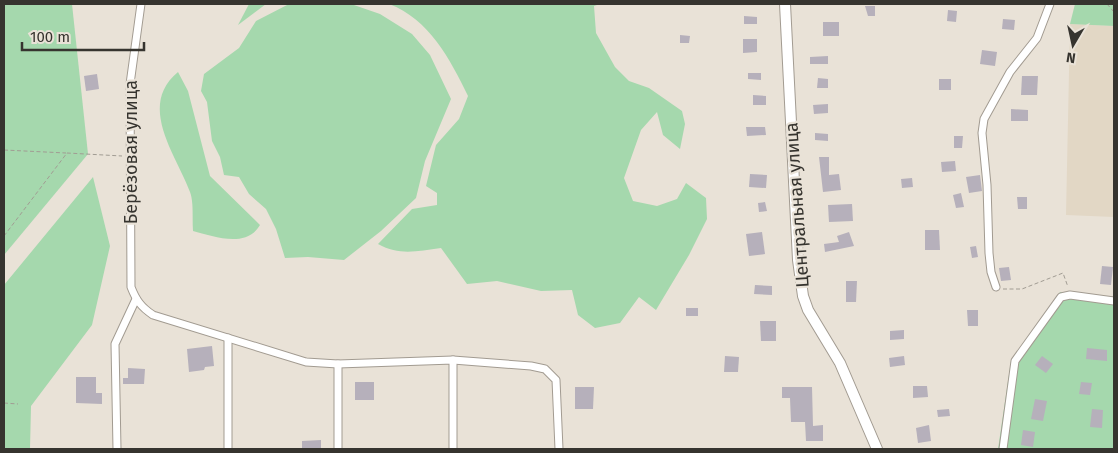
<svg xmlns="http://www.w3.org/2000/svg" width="1118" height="453" viewBox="0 0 1118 453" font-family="'Fira Sans',sans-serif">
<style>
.built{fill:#e2d7c5}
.green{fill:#a5d8ad}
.building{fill:#b6b0bb}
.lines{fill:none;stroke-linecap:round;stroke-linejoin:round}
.street-casing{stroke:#a29b91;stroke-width:9}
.secondary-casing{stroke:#a29b91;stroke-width:12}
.path{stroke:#a19c93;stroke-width:1;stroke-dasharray:4 2.5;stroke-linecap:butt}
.street{stroke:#fff;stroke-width:7}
.secondary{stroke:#fff;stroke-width:10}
.labels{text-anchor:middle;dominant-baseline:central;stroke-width:4.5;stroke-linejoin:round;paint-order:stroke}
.street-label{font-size:18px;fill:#36342f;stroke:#e9e2d7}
</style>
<rect width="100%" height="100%" fill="#e9e2d7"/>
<path class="built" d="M1070,24L1114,26V217L1066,215Z"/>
<g class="green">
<path d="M4,4H72L88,154L4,255Z"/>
<path d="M249,4H266L238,25Z"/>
<path d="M289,4H351L380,14L412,34L430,55L451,99L425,161L416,198L381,231L344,260L308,257L285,258L276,229L266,209L249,194L239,177L224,175L220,157L212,141L207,102L201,91L204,74L239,48L256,21Z"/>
<path d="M389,4H600L594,6L596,33L615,67L629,81L649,88L682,111L685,124L680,149L663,135L657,112L641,130L624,178L633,201L657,206L677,199L686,183L706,198L707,219L689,255L656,310L639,297L620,323L595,328L578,315L572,290L541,291L497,281L467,284L441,248C417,251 400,256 378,244L412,209L437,205V193L426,186L436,145L459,119L468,96C450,59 429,19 389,4Z"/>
<path d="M1075,4H1114V26L1070,24Z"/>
<path d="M178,72L188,91L210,176L260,225C246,249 213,236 193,231C192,219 194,203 190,192C176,154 137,106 178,72Z"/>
<path d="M93,177L110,246L92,325L31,406L30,449H4V285Z"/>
<path d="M1060,292L1114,299V449H998L1011,361Z"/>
</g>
<g class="building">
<path d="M865,6H875V16H868Z"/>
<path d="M948,10L957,11L956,22L947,21Z"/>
<path d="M744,16L757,17V24H744Z"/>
<path d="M1003,19L1015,20L1014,30L1002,29Z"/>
<rect x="823" y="22" width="16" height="14"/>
<path d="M680,35L690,36L689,43H680Z"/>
<path d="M743,39H757V52L743,53Z"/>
<path d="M982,50L997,52L995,66L980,64Z"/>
<path d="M828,56V64H810V57Z"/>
<path d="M748,73H761V80L748,79Z"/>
<path d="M97,74L99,89L86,91L84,76Z"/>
<path d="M1022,76H1038L1037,95H1021Z"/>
<path d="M818,78L828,79V88H817Z"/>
<rect x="939" y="79" width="12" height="11"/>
<path d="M753,95L766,96V105H753Z"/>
<path d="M828,104V113L814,114L813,105Z"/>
<path d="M1011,109L1028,110V121H1011Z"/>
<path d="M746,127H765L766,135L747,136Z"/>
<path d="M815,133L828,134V141L815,140Z"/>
<path d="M954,136H963L962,148H954Z"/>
<path d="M819,157H829V175L839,174L841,190L823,192Z"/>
<path d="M955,161L956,171L942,172L941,162Z"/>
<path d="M750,174L767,175L766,188L749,187Z"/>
<path d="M980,175L982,191L969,193L966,177Z"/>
<path d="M912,178L913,187L902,188L901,179Z"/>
<path d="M961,193L964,207L956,208L953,195Z"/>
<path d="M1017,197H1027V209H1018Z"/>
<path d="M765,202L767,211L759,212L758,203Z"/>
<path d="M852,204L853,221L829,222L828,205Z"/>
<path d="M925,230H939L940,250H925Z"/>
<path d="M762,232L765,254L749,256L746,234Z"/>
<path d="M849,232L854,246L825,252L824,244L839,242L837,236Z"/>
<path d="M976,246L978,257L972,258L970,247Z"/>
<path d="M1102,266L1113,267L1111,285L1100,284Z"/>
<path d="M1009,267L1011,280L1001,281L999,268Z"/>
<path d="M846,281H857L856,302H846Z"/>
<path d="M755,285L772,286V295L754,294Z"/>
<rect x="686" y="308" width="12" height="8"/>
<path d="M967,310H978V326H968Z"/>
<path d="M760,321H776V341H761Z"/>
<path d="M904,330V339L890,340V331Z"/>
<path d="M212,346L214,366L205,367L204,370L189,372L187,349Z"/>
<path d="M1087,348L1107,350V361L1086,359Z"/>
<path d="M725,356L739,357L738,372H724Z"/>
<path d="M904,356L905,365L890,367L889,358Z"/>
<path d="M1042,356L1053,364L1046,373L1035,365Z"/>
<path d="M128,368L145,369L144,384H123V378H128Z"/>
<path d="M76,377H96V393H102V404L76,403Z"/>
<rect x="355" y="382" width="19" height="18"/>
<path d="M1081,382L1092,383L1090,395L1079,394Z"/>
<path d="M913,386H927L928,397L913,398Z"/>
<path d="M575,387H594L593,409H575Z"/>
<path d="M782,387H812L813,426L823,425V441H806L805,422H791L790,398H782Z"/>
<path d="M1035,399L1047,401L1043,421L1031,419Z"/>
<path d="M949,409L950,416L938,417L937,410Z"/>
<path d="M1092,409L1103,410L1102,428L1090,427Z"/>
<path d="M929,425L931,441L918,443L916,428Z"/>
<path d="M1023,430L1035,432L1033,447L1021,445Z"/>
<path d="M321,440V449H302V441Z"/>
</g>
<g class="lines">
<defs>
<g id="street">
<path d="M141,4L130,84L131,287C136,300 141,307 153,315L306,362L338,364L453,360L531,366L545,369L556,380L559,449"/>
<path d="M996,287L991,272L989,253L987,185L982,133L984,119L1010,72L1037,38L1050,4"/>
<path d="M228,338V449"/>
<path d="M338,364V449"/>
<path d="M117,449L115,344L136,299"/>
<path d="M453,449V360"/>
<path d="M1003,449L1015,361L1061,297L1070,295L1114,301"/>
</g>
<path id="secondary" d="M785,4L798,260L803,296L808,310L840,363L877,449"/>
</defs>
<use href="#street" class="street-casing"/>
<use href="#secondary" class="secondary-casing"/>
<g class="path">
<path d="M1107,4L1114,12"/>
<path d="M4,150L66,153"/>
<path d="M4,236L67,153L122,156"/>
<path d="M1003,289H1022L1063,273L1068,287"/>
<path d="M4,403L18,404"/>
</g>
<use href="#street" class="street"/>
<use href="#secondary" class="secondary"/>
</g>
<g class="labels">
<g class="street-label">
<text transform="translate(131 152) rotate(-90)">Берёзовая улица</text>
<text transform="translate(797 205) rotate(-94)">Центральная улица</text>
</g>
</g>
<rect width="1118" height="453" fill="none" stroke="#36342f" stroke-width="10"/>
<g transform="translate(1073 45) rotate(189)" stroke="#e9e2d7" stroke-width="4" paint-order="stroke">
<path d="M0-4L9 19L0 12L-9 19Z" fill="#36342f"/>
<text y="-8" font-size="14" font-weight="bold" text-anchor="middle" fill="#36342f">N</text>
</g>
<path d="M22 42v8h122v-8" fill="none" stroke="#36342f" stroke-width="2.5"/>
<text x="30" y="42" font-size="15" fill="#36342f" stroke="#e9e2d7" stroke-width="4" paint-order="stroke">100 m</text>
</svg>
